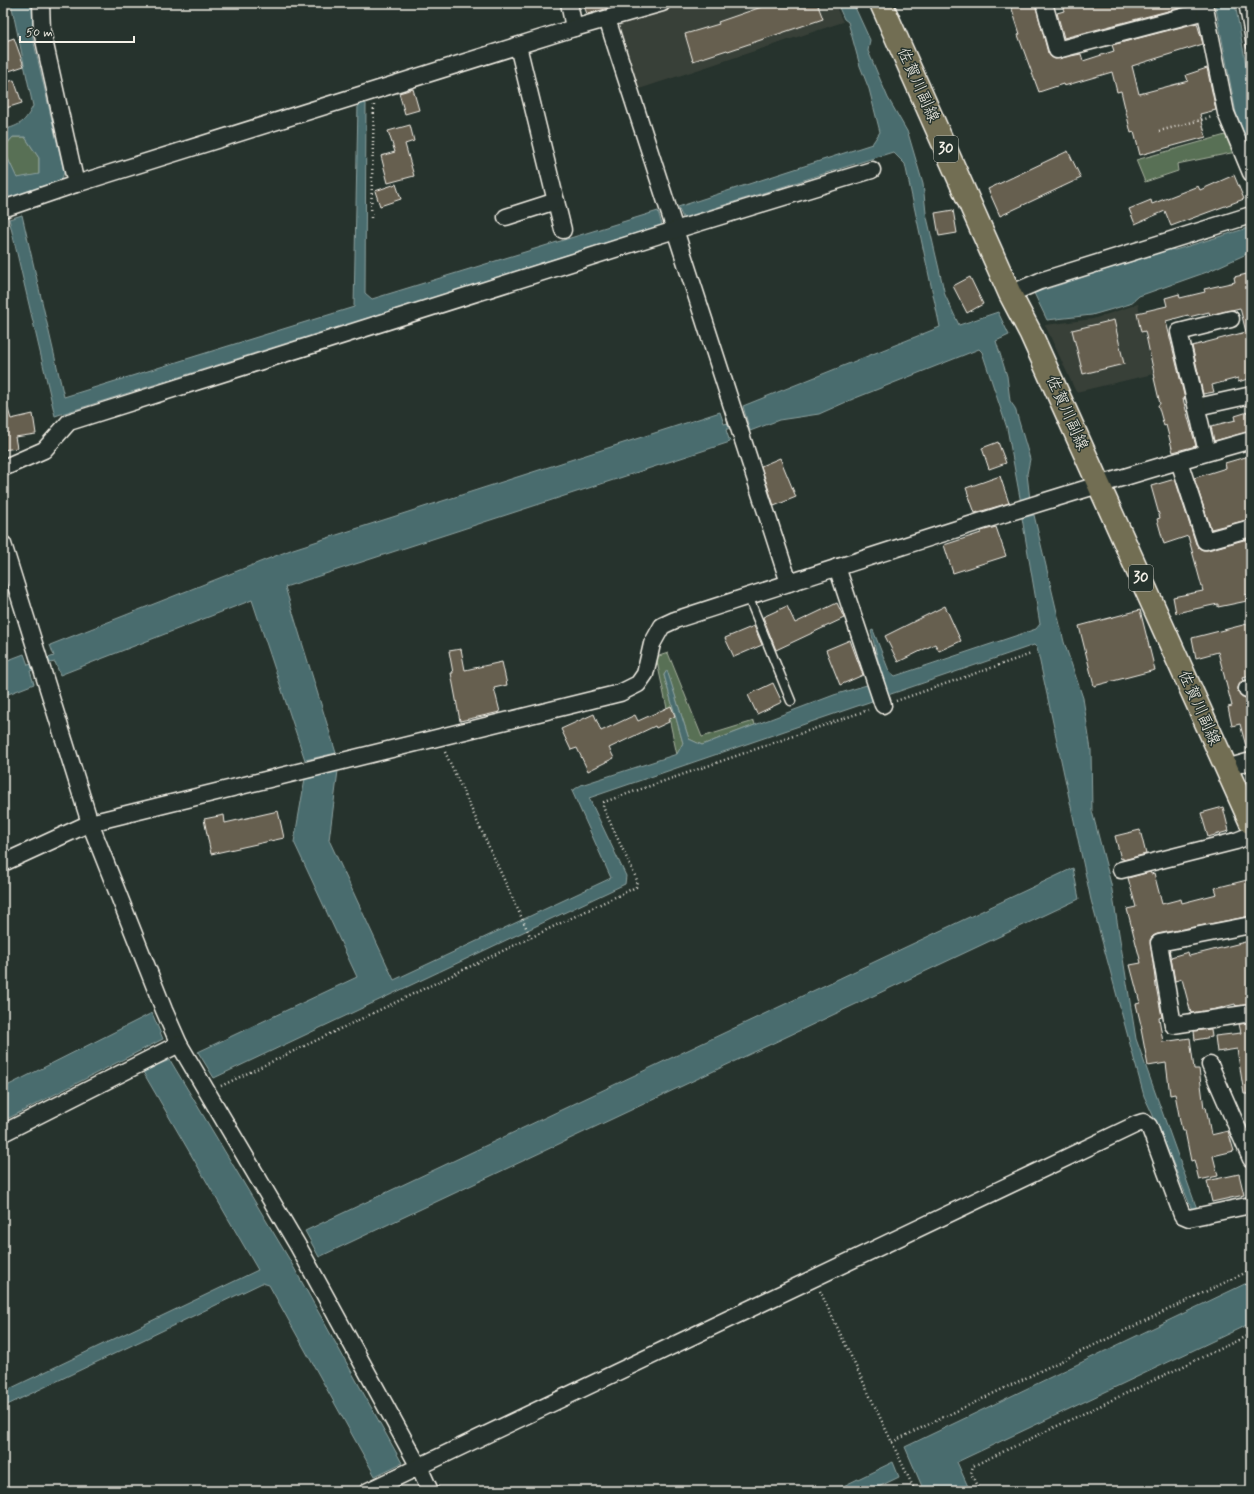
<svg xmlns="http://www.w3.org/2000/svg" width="1254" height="1494" viewBox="0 0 1254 1494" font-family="Mynerve,'Klee One',sans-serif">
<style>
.built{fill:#394038}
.green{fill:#597054;stroke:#a6b09e}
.water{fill:#486c6e;stroke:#8da19f;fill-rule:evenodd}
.building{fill:#665e50;stroke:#f4f1e8}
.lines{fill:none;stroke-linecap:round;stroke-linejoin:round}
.lane-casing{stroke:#f4f1e8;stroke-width:11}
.street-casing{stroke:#f4f1e8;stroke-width:19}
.primary-casing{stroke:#f4f1e8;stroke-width:25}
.path{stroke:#f4f1e8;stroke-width:2.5;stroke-dasharray:1 3;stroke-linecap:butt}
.lane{stroke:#26332d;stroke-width:8}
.street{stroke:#26332d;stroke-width:16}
.primary{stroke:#726e52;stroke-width:22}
.labels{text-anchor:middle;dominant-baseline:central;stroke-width:3;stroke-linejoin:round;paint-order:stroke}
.shield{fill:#26332d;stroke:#b6b8b0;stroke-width:1}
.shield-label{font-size:15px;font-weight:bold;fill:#f4f1e8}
.street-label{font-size:16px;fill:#f4f1e8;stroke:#26332d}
</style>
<rect width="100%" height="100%" fill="#26332d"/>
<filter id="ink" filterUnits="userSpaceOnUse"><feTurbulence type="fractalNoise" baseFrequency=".025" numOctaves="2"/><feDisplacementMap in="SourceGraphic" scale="8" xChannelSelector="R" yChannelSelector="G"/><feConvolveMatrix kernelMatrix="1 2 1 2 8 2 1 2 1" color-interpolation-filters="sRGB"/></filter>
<g filter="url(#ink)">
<g class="built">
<path d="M683,3H834L843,22L636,90L614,23Z"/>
<path d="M1138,304L1153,374L1076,392L1045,325L1093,319Z"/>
</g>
<g class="green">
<path d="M1229,134L1236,152L1177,164L1178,171L1145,182L1136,160Z"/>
<path d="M13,137H25L39,158V175L17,179L3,148Z"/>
<path d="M668,653L702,737L754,721L755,725L702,745L689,739L667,671L664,675L683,743L677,755L656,657Z"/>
</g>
<g class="water">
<path d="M11,3H32L33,39L64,172L61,182L3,202V130C21,125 25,122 33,106ZM13,137H25L39,158V174L17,178L3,148Z"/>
<path d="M837,3H853L870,40L868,51L888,98L908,133L923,184L926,213L945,295L959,325L998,312L1009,335L996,341L1007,376L1010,401L1015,408L1030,459L1027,474L1030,500L1021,503L1007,428L982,352L979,349L853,399L819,414L779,420L750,431L743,406L940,327L905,164L893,152L683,218L678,207L872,144L880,132L869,89L860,66L848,22L844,19Z"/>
<path d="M1215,3H1235L1251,93V151L1236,113Z"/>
<path d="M366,103L365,293L372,299L658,211L662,225L55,416L9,219L22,215L64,397L354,307L358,104Z"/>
<path d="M1251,227V252L1207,272L1139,296L1130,304L1092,315L1047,320L1034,293L1171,249L1175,250Z"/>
<path d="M720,412L724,424L728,423L729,428L726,430L730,442L285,587L336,753L305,760L252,600L60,675L55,662L50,663L48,658L54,656L50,645L293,549Z"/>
<path d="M1034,515L1064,642L1083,698L1091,750L1092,811L1111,884L1136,1039L1197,1209L1192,1210L1158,1126L1144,1096L1091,900L1037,648L1034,645L888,695L886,690L871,696L872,701L589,798L626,876L625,884L214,1078L198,1052L357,977L294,842L305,779L338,771L329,840L394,980L611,878L572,791L581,785L677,754L683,743L664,675L667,670L689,739L702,745L834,695L883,680L871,631L873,630L889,671L895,676L1036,629L1040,624L1022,518Z"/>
<path d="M24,654L28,665L33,664L35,669L30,671L34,684L3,696V662Z"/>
<path d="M1073,868L1079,899L319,1257L305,1231Z"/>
<path d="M152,1013L163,1039L3,1121V1088Z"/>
<path d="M170,1060L288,1257L402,1463L375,1476L269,1285L262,1283L3,1407V1392L258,1270L143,1072L157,1065Z"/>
<path d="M1251,1281V1323L957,1462L970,1491H924L905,1447Z"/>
<path d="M893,1462L899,1477L870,1491H833Z"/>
</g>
<g class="building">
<path d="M583,3H627L587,14Z"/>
<path d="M773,3H817L823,19L728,51L727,50L693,61L685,34L719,24L718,22Z"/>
<path d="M1010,3H1035L1048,53L1051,57L1055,59L1081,54L1083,61L1114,51L1112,45L1197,23L1203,44L1132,66L1139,94L1188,81L1186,75L1207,68L1216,110L1200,114L1206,137L1140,155L1134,132L1131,133L1121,91L1117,92L1112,72L1064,86L1063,84L1039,92L1018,35L1020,34Z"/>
<path d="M1062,3H1190L1191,5L1064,38L1057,13L1064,11Z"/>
<path d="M14,38L24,66L6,72L3,64V42Z"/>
<path d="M14,80L22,103L3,109V83Z"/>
<path d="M413,89L419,110L405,114L399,93Z"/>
<path d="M410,125L414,141L405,144L414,176L388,183L381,156L395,152L388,131Z"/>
<path d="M1068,151L1081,178L1000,216L988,189Z"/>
<path d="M1234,175L1244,199L1171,226L1165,211L1135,224L1129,209L1151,200L1152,204L1198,186L1200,190Z"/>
<path d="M396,184L401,199L380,206L375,191Z"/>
<path d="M953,210L957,233L939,236L935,213Z"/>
<path d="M1251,273V378L1238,382V378L1212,385L1214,392L1203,394L1192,346L1246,332L1240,308L1210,315L1209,312L1189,317L1188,315L1166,321L1185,399H1183L1196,446L1173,452L1166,425L1164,426L1158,405L1160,404L1154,378H1155L1145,331L1141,332L1137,313L1167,306L1165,298L1179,294L1180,298L1205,292L1204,289L1235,282L1234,277Z"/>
<path d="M970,277L983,304L967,313L953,286Z"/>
<path d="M1114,320L1124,364L1083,374L1072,330Z"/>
<path d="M3,409H8L11,419L33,414L36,434L15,437L17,448L3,450Z"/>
<path d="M1251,411V431L1214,441L1211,426L1236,420L1235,416Z"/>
<path d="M998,442L1006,463L989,469L982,448Z"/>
<path d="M1249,456L1251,462V519L1211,529L1194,478L1226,468L1225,463Z"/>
<path d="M780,458L796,497L774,506L761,466Z"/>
<path d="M1000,476L1009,503L975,513L966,488Z"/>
<path d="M1175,479L1196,544L1199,548L1203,550H1208L1251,538V594L1245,595L1247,601L1218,607V604L1176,613L1173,597L1203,591L1188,536L1164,544L1157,519L1160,518L1151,486Z"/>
<path d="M996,527L1006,556L953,573L944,545L981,533V531Z"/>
<path d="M837,603L844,618L776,650L763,617L787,606L795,623Z"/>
<path d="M945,606L961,641L939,651L935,644L898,662L885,636Z"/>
<path d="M1140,610L1155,670L1094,686L1079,626Z"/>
<path d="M1251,623V676L1242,678L1243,681L1238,687V691L1240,695L1247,698L1251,715V749L1247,750L1240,724L1232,726L1228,707L1232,706L1218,652L1196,658L1192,638Z"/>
<path d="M754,626L762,645L734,657L725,638Z"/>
<path d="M850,640L863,675L840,685L826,650Z"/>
<path d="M461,649L465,670L502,662L507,685L494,688L500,712L460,721L451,673H453L449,651Z"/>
<path d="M773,683L782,702L757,714L748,695Z"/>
<path d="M671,706L675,716L668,720L669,722L656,728L655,726L609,748L614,758L588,771L577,748L571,750L561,729L594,714L601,731L635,715L638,721Z"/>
<path d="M1223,807L1229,831L1208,837L1201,813Z"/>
<path d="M278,811L284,838L211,854L204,819L224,815L225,823Z"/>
<path d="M1140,830L1146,854L1123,860V858L1121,859L1115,836Z"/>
<path d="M1150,872L1151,874L1154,873L1162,904L1181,899L1182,903L1217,894L1215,888L1251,879V916L1157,934L1153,936L1150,940L1156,986L1162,1017L1159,1018L1163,1042L1190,1038L1194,1069H1199L1204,1108L1206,1107L1211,1135L1228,1131L1234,1151L1213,1156L1218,1176L1199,1180L1194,1160L1191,1161L1185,1131H1182L1175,1094L1170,1095L1166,1063L1148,1066L1141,1029H1142L1136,1004L1140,1003L1130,965L1141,963L1127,909L1136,907L1128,878Z"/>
<path d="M1249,941L1251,950V1004L1236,1006L1235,1004L1216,1009L1191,1013L1182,979L1175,981L1171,957L1188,952L1189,956Z"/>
<path d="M1251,1023V1094H1244L1237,1049L1217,1052L1215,1036L1241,1033L1239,1024Z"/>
<path d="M1211,1029L1212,1037L1195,1040L1194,1031Z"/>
<path d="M1239,1174L1244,1195L1212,1202L1207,1181Z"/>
</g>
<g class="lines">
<defs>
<g id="lane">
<path d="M1243,3L1251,46"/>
<path d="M748,596L791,701"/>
</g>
<g id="street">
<path d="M41,3L42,31L76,184"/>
<path d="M569,3L574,28"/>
<path d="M1044,3L1057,50L1205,11"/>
<path d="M1204,3L1226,113L1251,173"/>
<path d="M607,19L789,583"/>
<path d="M518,46L563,230"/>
<path d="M3,209L76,184L574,28L662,3"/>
<path d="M506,217L556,201"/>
<path d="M1010,294L1040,281L1251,215"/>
<path d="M1197,407L1247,396"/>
<path d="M1207,452L1179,332L1231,319"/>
<path d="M1179,461L1205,541L1251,528"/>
<path d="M3,468L44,450L69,422L675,230L872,170"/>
<path d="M3,544L90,823L164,1010L179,1044L298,1246L419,1467L430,1491"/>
<path d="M837,567L883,705"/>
<path d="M1247,689L1251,688"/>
<path d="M1226,768L1251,761"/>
<path d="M3,863L90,823L620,693L638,684L645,674L652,644L662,626L675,620C866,558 1057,495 1251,440"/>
<path d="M1121,870L1236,841L1251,835"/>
<path d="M1251,925L1159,943L1173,1025L1251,1013"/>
<path d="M1210,1065L1251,1159"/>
<path d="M3,1133L179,1044"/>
<path d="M368,1491L1137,1124L1143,1122L1149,1126L1182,1215L1189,1218L1251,1205"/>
</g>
<path id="primary" d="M881,3L1010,294L1031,334L1251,823"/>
</defs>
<use href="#lane" class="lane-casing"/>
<use href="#street" class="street-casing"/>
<use href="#primary" class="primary-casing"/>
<g class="path">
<path d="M1159,131L1212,117"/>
<path d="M371,218L374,105"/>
<path d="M896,701L1031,654"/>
<path d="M445,752L531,938"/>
<path d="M221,1086L636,887L637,880L603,807L604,802L868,710"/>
<path d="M820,1291L915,1491"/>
<path d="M892,1442L1251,1270"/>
<path d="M979,1491L971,1473L973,1466L1251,1334"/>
</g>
<use href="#lane" class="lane"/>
<use href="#street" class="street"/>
<use href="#primary" class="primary"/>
</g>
</g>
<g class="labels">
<g class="shield">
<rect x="934" y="136" width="24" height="26" rx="3"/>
<rect x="1129" y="565" width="24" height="26" rx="3"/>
</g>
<g class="shield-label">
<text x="946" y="149">30</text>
<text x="1141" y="578">30</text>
</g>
<g class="street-label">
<text transform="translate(918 85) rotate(66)">佐賀川副線</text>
<text transform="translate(1067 413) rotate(66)">佐賀川副線</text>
<text transform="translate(1199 708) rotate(66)">佐賀川副線</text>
</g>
</g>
<rect width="1254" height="1494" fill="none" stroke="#26332d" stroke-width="16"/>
<rect x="8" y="8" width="1238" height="1478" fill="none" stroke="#f4f1e8" stroke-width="1.5" filter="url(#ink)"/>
<path d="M20 36v6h114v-6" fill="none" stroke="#f4f1e8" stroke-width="2"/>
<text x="26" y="36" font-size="12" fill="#f4f1e8" stroke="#26332d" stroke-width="3" paint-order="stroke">50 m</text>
</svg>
